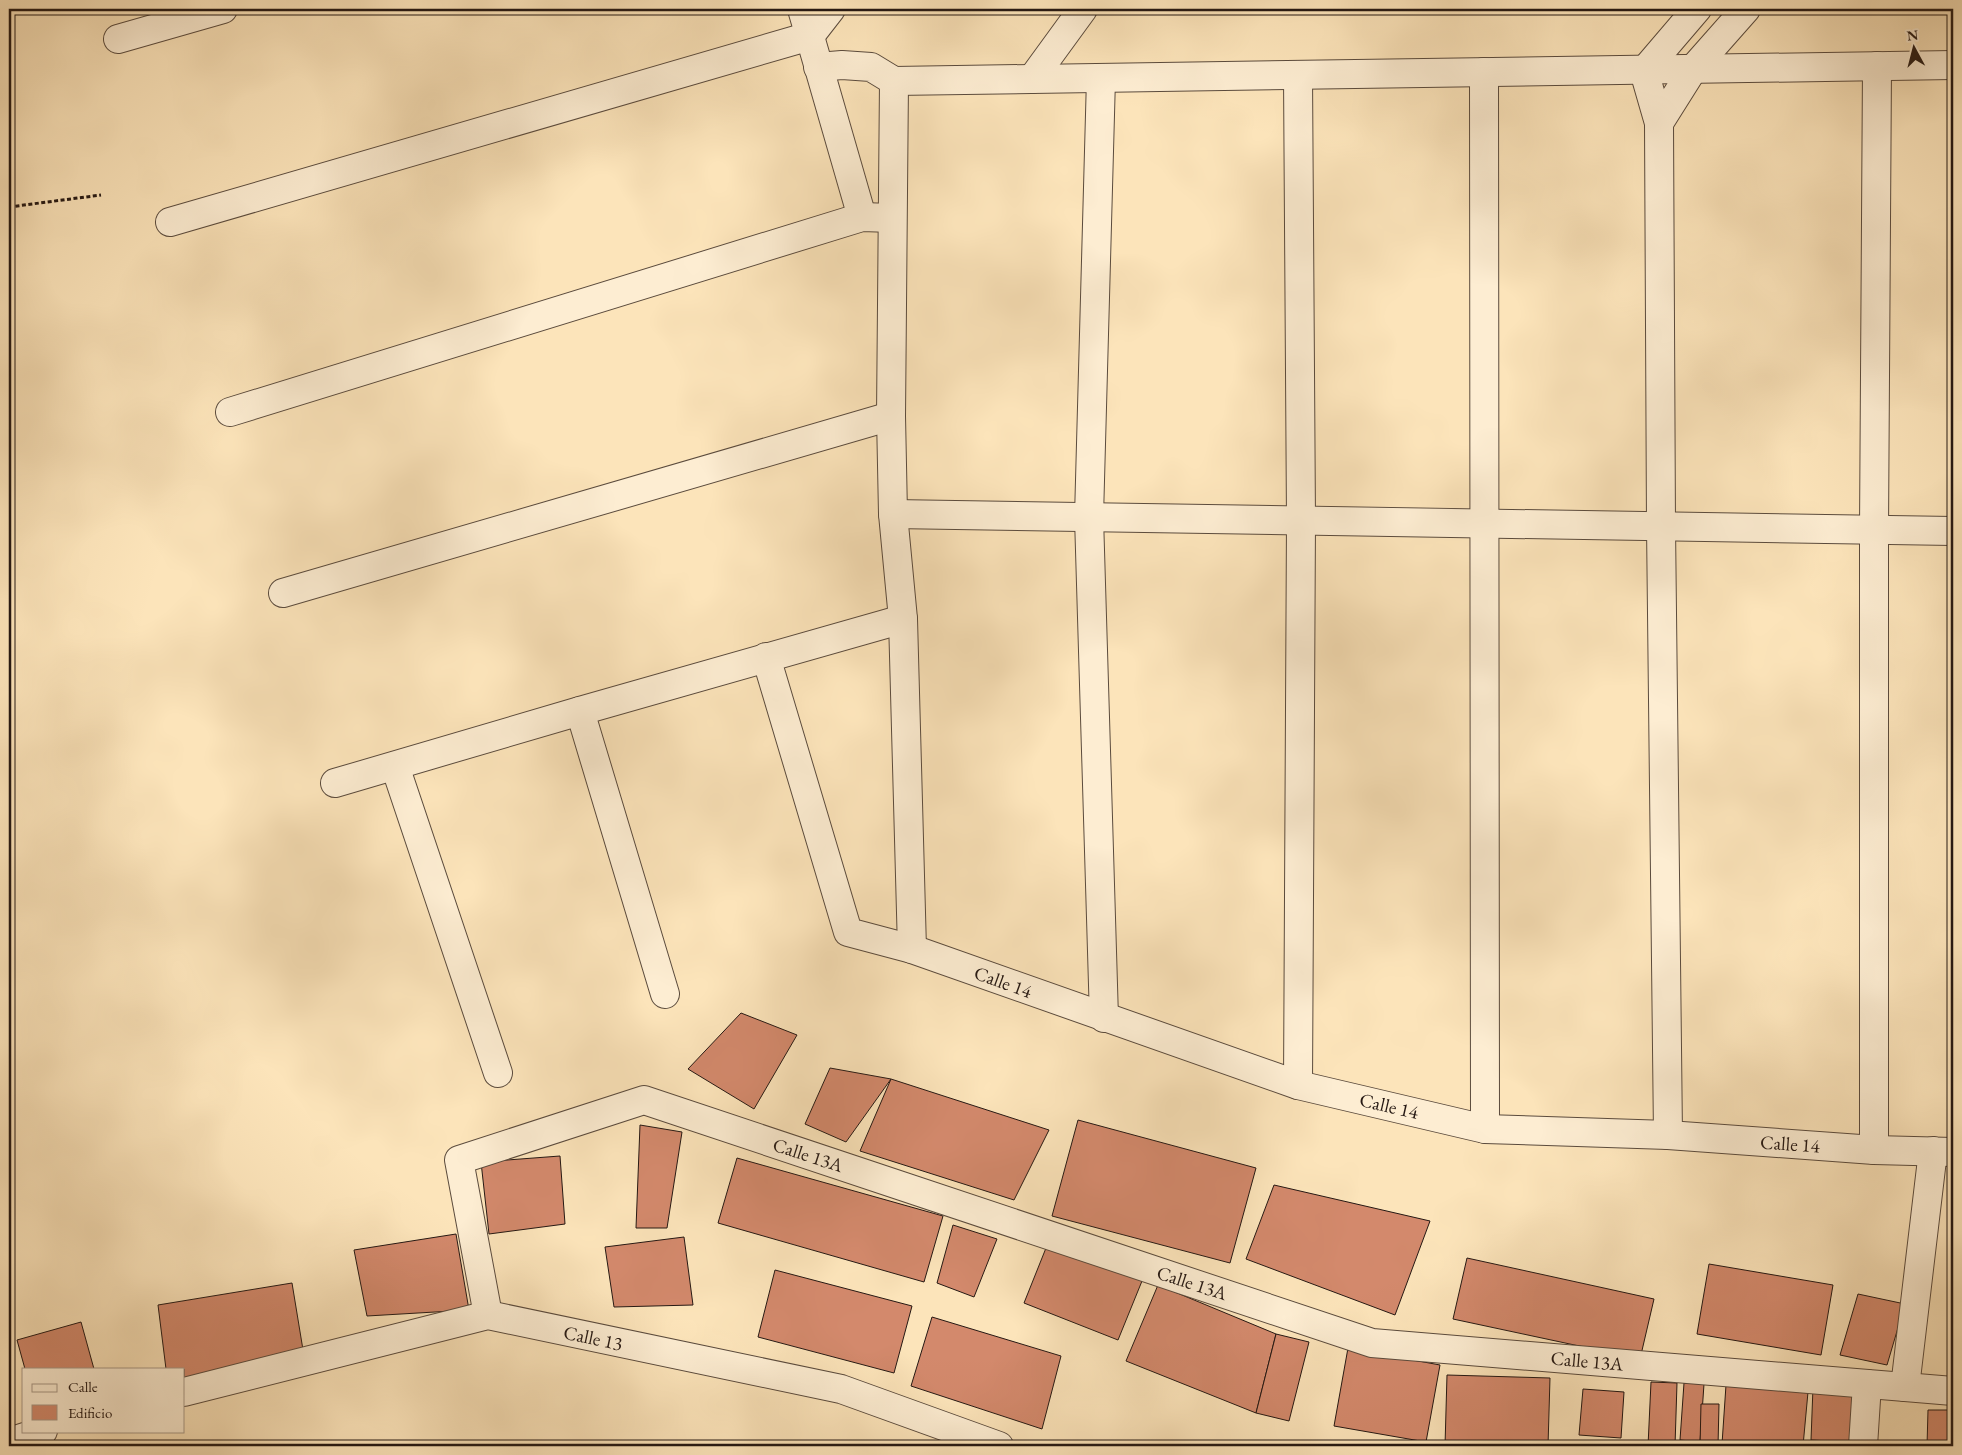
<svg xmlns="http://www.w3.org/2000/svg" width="1962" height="1455" viewBox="0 0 1962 1455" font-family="'EB Garamond',serif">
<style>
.building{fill:#d3896c;stroke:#251813}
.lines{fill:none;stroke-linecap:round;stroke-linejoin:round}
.minor-casing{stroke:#5b4b3d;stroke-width:30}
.path{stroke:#251813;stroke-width:3;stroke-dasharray:4 2.5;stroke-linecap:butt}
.minor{stroke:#fdedd2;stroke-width:28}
.labels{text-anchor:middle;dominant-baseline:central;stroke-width:4.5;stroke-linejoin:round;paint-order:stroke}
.street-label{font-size:19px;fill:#251813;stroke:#fdedd2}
</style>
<rect width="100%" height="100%" fill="#fce4ba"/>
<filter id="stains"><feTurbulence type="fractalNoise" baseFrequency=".004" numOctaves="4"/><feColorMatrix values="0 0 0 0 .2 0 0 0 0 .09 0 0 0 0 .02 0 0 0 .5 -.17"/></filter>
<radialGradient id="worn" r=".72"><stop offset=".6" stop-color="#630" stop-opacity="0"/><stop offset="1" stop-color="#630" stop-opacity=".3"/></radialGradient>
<g class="building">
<path d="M1868,9H1878L1872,14Z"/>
<path d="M741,1013L797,1035L754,1109L688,1069Z"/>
<path d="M830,1068L891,1079L846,1142L805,1124Z"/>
<path d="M891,1079L1049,1130L1014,1200L860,1151Z"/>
<path d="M1078,1120L1256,1168L1230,1263L1052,1216Z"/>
<path d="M640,1125L682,1132L667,1228H636Z"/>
<path d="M560,1156L565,1224L489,1234L481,1162Z"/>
<path d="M737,1158L943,1216L924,1282L718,1223Z"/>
<path d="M1274,1185L1430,1221L1395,1315L1246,1259Z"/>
<path d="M953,1225L997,1239L974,1297L937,1283Z"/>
<path d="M456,1234L469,1310L367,1316L354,1250Z"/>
<path d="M684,1237L693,1305L614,1307L605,1247Z"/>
<path d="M1048,1243L1142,1281L1118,1340L1024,1303Z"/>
<path d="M1467,1258L1654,1299L1640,1359L1453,1319Z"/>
<path d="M1709,1264L1833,1285L1821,1355L1697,1334Z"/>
<path d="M775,1270L912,1306L894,1373L758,1337Z"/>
<path d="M292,1283L304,1356L184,1381V1369H166L158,1305Z"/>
<path d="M1158,1285L1276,1334L1256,1413L1126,1361Z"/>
<path d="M1858,1294L1905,1304L1887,1365L1840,1355Z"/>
<path d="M932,1317L1061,1356L1042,1429L911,1386Z"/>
<path d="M81,1322L94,1369H25L17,1340Z"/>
<path d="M1276,1334L1309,1342L1289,1421L1256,1413Z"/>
<path d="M1348,1348L1440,1365L1426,1442L1334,1426Z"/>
<path d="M1447,1375L1550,1378L1548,1446H1445Z"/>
<path d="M1651,1382L1677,1383L1675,1446H1648Z"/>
<path d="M1684,1383L1704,1384L1700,1442L1680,1440Z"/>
<path d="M1726,1385L1808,1392L1803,1446H1748L1722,1444Z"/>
<path d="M1813,1387L1853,1389L1850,1442L1811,1440Z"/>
<path d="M1583,1389L1624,1392L1621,1438L1579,1435Z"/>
<path d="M1701,1404H1719L1718,1446H1700Z"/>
<path d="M1928,1410H1953L1952,1446H1927Z"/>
</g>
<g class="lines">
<defs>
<g id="minor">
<path d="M802,9L862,217"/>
<path d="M118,39L223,9"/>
<path d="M818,67L842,65L871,67L894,81L1953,65"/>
<path d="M1484,72L1485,1129"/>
<path d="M1298,75L1301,521L1298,1085"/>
<path d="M1101,78L1089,517L1104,1018"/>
<path d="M1032,79L1083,9"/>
<path d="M894,81L891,416L893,514L903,619L912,949"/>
<path d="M1659,123L1693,69L1746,9"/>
<path d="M170,222L810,36L831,9"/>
<path d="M230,412L862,217L892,218"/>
<path d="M893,514L1953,531"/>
<path d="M283,593L891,416"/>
<path d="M766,657L848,932L912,949L1298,1085L1485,1129L1668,1135L1874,1150L1953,1152"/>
<path d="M580,711L665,994"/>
<path d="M395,766L498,1073"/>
<path d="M335,783L580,711L903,619"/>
<path d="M1668,1135L1661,526L1659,123L1644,71L1697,9"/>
<path d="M1874,1150V530L1877,66"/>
<path d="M488,1315L459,1160L644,1100L1372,1343L1953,1391"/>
<path d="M1905,1387L1933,1151"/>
<path d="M184,1392L488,1315L841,1389L999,1446"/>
<path d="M9,1442L43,1431"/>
<path d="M1863,1446L1867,1384"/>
</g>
</defs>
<use href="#minor" class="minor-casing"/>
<path class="path" d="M9,207L101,195"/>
<use href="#minor" class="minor"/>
</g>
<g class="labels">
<g class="street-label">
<text transform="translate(1003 982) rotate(20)">Calle 14</text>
<text transform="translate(1389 1106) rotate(13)">Calle 14</text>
<text transform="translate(1790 1144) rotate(4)">Calle 14</text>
<text transform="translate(808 1155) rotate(18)">Calle 13A</text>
<text transform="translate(1192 1283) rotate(18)">Calle 13A</text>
<text transform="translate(593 1338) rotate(12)">Calle 13</text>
<text transform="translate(1587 1361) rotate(5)">Calle 13A</text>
</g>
</g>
<rect width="1962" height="1455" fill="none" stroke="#fce4ba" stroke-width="30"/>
<rect x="10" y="10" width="1942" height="1435" fill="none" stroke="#251813" stroke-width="2.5"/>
<rect x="15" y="15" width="1932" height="1425" fill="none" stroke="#251813"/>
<rect x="22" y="1368" width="162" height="65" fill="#fdedd2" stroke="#a79886"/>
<rect x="32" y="1384" width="25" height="8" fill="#fdedd2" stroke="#a79886"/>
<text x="68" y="1392" font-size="15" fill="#251813">Calle</text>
<rect x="32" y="1405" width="25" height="15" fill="#d3896c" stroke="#a79886"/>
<text x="68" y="1418" font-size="15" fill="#251813">Edificio</text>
<g transform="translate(1914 48) rotate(353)" stroke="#fdedd2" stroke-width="4" paint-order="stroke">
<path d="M0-4L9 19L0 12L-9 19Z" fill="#251813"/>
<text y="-8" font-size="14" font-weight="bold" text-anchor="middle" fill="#251813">N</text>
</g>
<rect width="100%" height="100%" filter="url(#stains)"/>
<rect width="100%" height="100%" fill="url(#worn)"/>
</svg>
